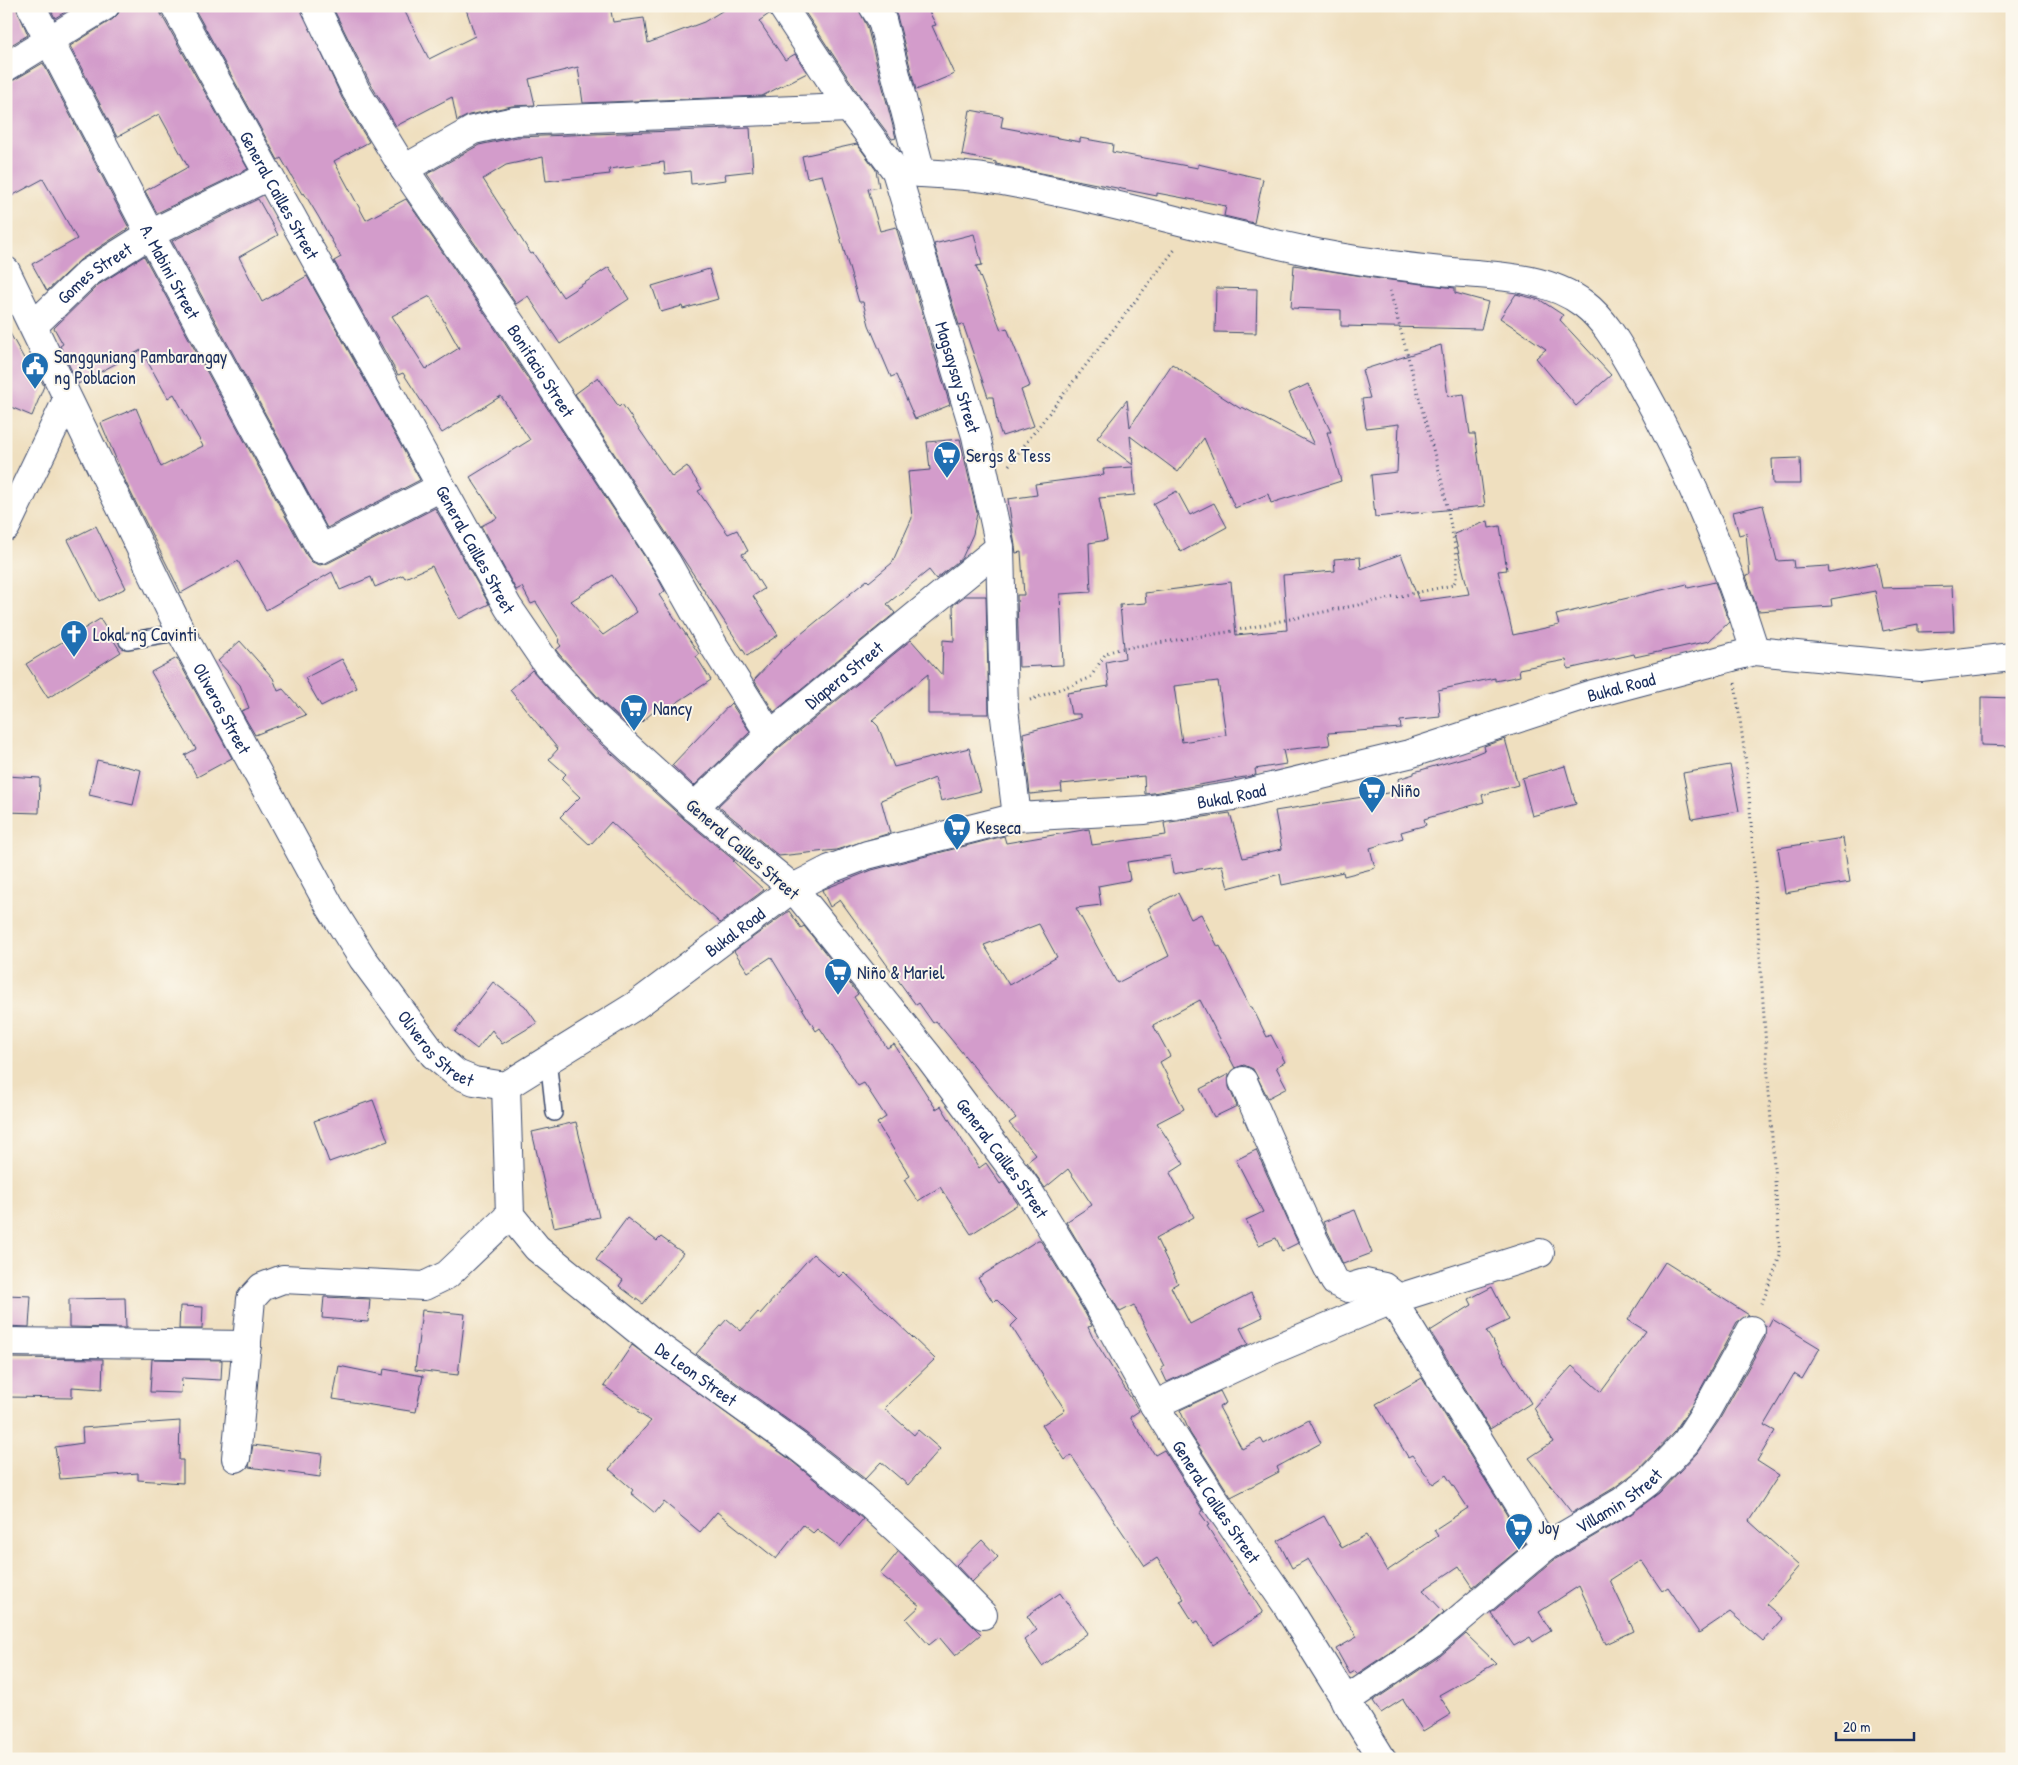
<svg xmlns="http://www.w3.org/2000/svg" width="2018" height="1765" viewBox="0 0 2018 1765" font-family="'Patrick Hand',sans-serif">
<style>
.building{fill:#d39ccb;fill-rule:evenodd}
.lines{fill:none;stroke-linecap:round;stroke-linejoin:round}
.lane-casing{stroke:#3b496d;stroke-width:18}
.street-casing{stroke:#3b496d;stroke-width:30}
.secondary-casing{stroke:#3b496d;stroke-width:30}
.path{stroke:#3b496d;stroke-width:3;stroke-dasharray:1 4;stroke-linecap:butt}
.lane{stroke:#fff;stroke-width:15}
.street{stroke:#fff;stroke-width:28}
.secondary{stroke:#fff;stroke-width:28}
.labels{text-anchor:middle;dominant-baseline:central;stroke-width:4;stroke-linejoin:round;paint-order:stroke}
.street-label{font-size:18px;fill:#1b2f5e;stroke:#fbf7ec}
.poi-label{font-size:18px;fill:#1b2f5e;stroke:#fbf7ec;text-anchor:start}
</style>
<rect width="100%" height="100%" fill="#fbf7ec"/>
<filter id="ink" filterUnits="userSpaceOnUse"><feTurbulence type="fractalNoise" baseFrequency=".02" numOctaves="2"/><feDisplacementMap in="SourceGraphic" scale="10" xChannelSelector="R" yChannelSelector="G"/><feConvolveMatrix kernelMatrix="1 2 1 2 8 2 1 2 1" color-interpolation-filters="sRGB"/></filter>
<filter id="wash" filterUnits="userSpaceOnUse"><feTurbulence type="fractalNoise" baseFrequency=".0096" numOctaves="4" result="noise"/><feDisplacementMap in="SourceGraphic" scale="20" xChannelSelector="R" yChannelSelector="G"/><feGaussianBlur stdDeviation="1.12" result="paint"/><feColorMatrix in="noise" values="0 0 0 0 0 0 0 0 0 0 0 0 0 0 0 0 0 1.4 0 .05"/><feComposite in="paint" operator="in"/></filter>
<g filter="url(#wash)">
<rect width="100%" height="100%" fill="#efdfbf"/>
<g id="blocks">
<g class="building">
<path d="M6,6H16L28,35L6,48Z"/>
<path d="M49,6H75L55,18Z"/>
<path d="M121,6H159L161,14L248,169L157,213L145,191L188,167L159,114L117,137L70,46L113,19L118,14Z"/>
<path d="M193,6H300L342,98L369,142L334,161L366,220L406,199L500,336L654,571L665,591L659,595L699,654L696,656L711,680L667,709L663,703L633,730L604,704L559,654L556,650L561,646L558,642L560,640L536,602L531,604L522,587L516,590L481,526L497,518L470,477L530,440L501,396L442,433L403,373L398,375L334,261L341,257L318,216L304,193L302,194L281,158L278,160ZM430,296L459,348L426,369L392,316ZM612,575L637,612L603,635L571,601Z"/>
<path d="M332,6H402L429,59L475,36L465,6H610L613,22L644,18L648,43L704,22L730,6H766L769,14L759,21L785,60L795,54L807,73L762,96L583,103L578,67L529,79L535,105L512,106L469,115L457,121L452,97L396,126L370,83Z"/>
<path d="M801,6H857L867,26L896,138L892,139L862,99Z"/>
<path d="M892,6H926L936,25L932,26L954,74L916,90L897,16Z"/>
<path d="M43,63L129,228L80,260L47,291L32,264L77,239L43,179L6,199V83L14,80Z"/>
<path d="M970,110L1003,116L1001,127L1080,142V138L1113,144L1112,152L1198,168V164L1263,179L1254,223L1224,216L1226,206L1157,193V196L996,164V162L962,155Z"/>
<path d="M750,128L753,171L725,174L726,180L691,184L690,171L665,174L664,162L609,169L610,174L546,181L543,157L506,165L483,179L531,254L533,253L563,297L609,267L629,299L560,344L528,296L516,304L427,174L479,145L517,137Z"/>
<path d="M857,144L876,170L879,187L868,189L880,231L896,227L950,405L915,419L896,375L891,377L869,325L863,302H859L822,175L807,178L802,156Z"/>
<path d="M258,199L278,235L239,257L262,302L307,276L420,480L327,528L172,241Z"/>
<path d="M974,234L982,265L976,266L1001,330L1007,328L1030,386L1021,390L1034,426L1002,436L997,422L993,397H988L963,324L959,325L934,244Z"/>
<path d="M144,256L307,556L312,562L320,565L328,563L435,508L489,604L459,619L432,566L405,578L403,575L375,587L371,577L340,590L332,572L266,610L238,561L181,593L127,485L101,423L136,408L161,467L203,446L174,394L168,398L141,350L78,384L60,346L63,344L54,328L98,285Z"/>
<path d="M1294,265L1374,278L1455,288V293L1488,302L1481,329L1341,326V310L1291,308Z"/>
<path d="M709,269L718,299L683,309L682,306L661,312L652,286Z"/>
<path d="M1216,288L1257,289L1256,333L1215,332Z"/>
<path d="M1516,294L1540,300L1563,315L1560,320L1611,375L1576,406L1536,358L1546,349L1500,318Z"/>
<path d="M6,326L27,364L32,361L44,386L32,416L6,405Z"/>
<path d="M1441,345L1448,396L1464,394L1470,434H1475L1485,506L1375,517L1371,475L1397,472L1399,424L1366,428L1362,399L1370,398L1362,370Z"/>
<path d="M1172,364L1241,409L1242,407L1314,445L1289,393L1308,384L1331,432H1327L1341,481L1271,503L1268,494L1235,508L1204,438L1178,472L1130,436L1133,465L1097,438L1127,400L1130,427Z"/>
<path d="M598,377L619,407L622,404L672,477L687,466L702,489L698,491L728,534L737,530L748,551L742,554L764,589L753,596L778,635L747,656L575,394Z"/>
<path d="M960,439L977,513L973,534L962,558L936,579L929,570L887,604L895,613L774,712L754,680L784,648L867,580L869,582L892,563L912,518L908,472L930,470L927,442Z"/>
<path d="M1800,458L1801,484H1773L1772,459Z"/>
<path d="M1133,467L1135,495L1099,498L1107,540L1089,543L1091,592L1060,594L1063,665L1019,667L1017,595H1024L1021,552L1016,553L1008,499L1037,495L1035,484L1104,475L1103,469Z"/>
<path d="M1177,491L1190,515L1214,503L1227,527L1181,552L1153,504Z"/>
<path d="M1763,505L1777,561L1793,560L1794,568L1828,566L1829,572L1877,563L1882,588L1952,586L1954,631L1918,632V624L1883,631L1875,591L1831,599L1832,606L1758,611L1746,576L1750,575L1746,533L1739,535L1733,512Z"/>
<path d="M1488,521L1489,528L1500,526L1507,570L1498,571L1513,635L1559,625L1556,615L1687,584L1688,588L1715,582L1729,622L1709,641L1635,657L1634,654L1568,669L1566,660L1519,669L1520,676L1495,681V678L1438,690L1440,717L1400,721L1401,728L1328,733L1330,745L1283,750L1286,764L1255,769L1256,775L1153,793L1145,794L1144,776L1061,784L1062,791L1030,794L1023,733L1080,718V714H1071L1067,693L1109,686L1106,662L1125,658L1120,605L1146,603L1145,593L1231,582L1236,635L1287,630L1283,575L1335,571L1334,559L1360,557L1361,569L1401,554L1419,601L1469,594L1454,534ZM1218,681L1226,735L1182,742L1174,686Z"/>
<path d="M96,526L126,588L99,601L68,540Z"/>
<path d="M965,596H986L989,714H928V674L872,720L878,726L894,767L969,748L981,791L941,801L935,778L881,800L890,833L836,850L779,856L718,806L780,747L911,640L942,675L943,640L954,641L953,605Z"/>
<path d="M100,619L121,652L48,698L26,664Z"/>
<path d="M240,641L273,678L278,691L283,689L306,715L255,735L241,711L249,708L240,685L218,661Z"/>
<path d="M177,658L232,758L197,777L185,755L196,749L151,672Z"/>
<path d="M342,659L357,688L321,706L305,678Z"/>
<path d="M532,670L582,727L684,819L735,861H733L764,890L720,923L611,822L590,845L560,817L580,797L561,779L566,774L549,759L558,749L510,690Z"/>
<path d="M1981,697L2012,698V746L1981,745Z"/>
<path d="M731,703L750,732L694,786L672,765Z"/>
<path d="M1505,739L1518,785L1482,795L1484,802L1424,819L1426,825L1401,832L1403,838L1370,848L1375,868L1344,876L1343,872L1282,885L1280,874L1228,888L1222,865L1173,874L1170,856L1127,862L1130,880L1098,886L1101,905L1076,908L1117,983L1169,956L1148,908L1178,893L1191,919L1201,914L1218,947L1220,946L1250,1007H1252L1267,1037L1271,1035L1285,1062L1276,1067L1287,1088L1268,1098L1253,1069L1244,1065L1235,1068L1200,1000L1153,1025L1170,1056L1160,1062L1184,1109L1157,1123L1184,1164L1170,1173L1194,1217L1156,1238L1178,1283L1171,1287L1190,1324L1251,1293L1263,1317L1240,1328L1248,1344L1167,1382L1161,1369L1165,1366L1134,1305L1120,1312L1066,1222L1092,1205L1068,1169L1045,1188L1027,1162L1036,1155L1009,1123L1016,1118L936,1021L933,1023L919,1003L916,1005L840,900L830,907L822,890L872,870L1004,836L1006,843L1089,829L1092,845L1166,835L1164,823L1230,813L1243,858L1282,849L1275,811L1400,791L1398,779L1414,774V772L1473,755L1485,750L1484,746ZM1039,924L1057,957L1009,985L984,945Z"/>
<path d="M97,760L141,770L133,805L89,795Z"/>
<path d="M1730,765L1739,811L1692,819L1683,773Z"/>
<path d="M1565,766L1576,804L1532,816L1522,778Z"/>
<path d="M6,776L40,778L39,813L6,812Z"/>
<path d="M1843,838L1850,882L1785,893L1778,848Z"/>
<path d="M789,911L801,928L804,926L858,994L854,997L887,1048L894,1044L936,1109L941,1106L979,1168L986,1163L1000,1184L1003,1182L1018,1204L971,1234L940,1187L918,1201L904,1180L910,1176L877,1123L886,1117L864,1083L858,1086L820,1028L816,1031L771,957L748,972L734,951Z"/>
<path d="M493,982L525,1006L537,1023L502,1044L492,1030L477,1049L455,1032Z"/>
<path d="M1229,1074V1087L1237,1106L1214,1117L1200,1089Z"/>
<path d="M373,1100L388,1141L329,1162L314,1121Z"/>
<path d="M576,1122L599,1217L554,1227L532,1132Z"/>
<path d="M1256,1150L1298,1243L1282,1251L1276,1238L1259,1245L1246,1220L1263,1212L1236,1160Z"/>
<path d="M1355,1210L1372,1253L1343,1264L1323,1222Z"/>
<path d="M627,1218L657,1241L661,1237L683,1253L643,1304L619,1286L623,1280L596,1260Z"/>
<path d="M1038,1240H1040L1083,1309L1092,1326L1088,1327L1092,1336L1139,1411L1130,1417L1155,1455L1164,1450L1203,1511L1200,1513L1209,1525L1207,1526L1263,1613L1213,1645L1198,1621L1194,1623L1180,1601L1184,1599L1157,1558L1145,1566L1071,1455L1065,1460L1042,1425L1065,1410L1011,1326L1017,1320L996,1299L993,1302L978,1278Z"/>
<path d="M813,1254L839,1277L844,1272L935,1359L884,1408L914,1435L918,1430L940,1449L908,1485L881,1462L865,1479L806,1433L696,1354L727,1319L741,1331L758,1312L760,1314Z"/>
<path d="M1665,1262L1749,1315L1737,1322L1692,1405L1674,1432L1638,1470L1614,1488L1572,1513L1529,1458L1553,1442L1534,1408L1572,1366L1601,1392L1646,1331L1628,1320Z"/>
<path d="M1492,1287L1509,1320L1486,1331L1531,1403L1490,1429L1430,1331L1472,1305L1469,1299Z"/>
<path d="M6,1295L31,1296L29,1327L6,1326Z"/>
<path d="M324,1297L370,1299L368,1322L322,1318Z"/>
<path d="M125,1298L126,1328L69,1327V1299Z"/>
<path d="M180,1306L203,1307L202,1329H179Z"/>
<path d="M422,1310L465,1314L458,1375L415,1370Z"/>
<path d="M1772,1319L1820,1348L1802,1379L1794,1374L1764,1425L1775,1431L1757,1461L1779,1475L1749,1521L1799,1566L1766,1604L1783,1619L1763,1641L1730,1612L1699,1633L1668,1587L1662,1591L1641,1560L1610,1580L1634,1631L1606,1644L1579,1586L1539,1612L1551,1631L1533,1642L1530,1637L1514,1646L1491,1613L1554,1560L1631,1514L1659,1493L1697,1453L1718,1422L1765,1338V1325L1768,1327Z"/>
<path d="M632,1345L788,1458L863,1519L840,1547L817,1529L813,1533L803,1525L776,1559L717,1512L700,1532L664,1502L655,1513L631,1493L633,1490L609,1469L651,1421L637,1412L639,1410L604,1386Z"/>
<path d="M6,1358L103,1359L102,1389L72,1387V1398L6,1397Z"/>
<path d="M152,1359L222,1360L221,1380L182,1378L181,1393L150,1392Z"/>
<path d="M339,1366L383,1375L384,1369L423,1376L416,1412L333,1399Z"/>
<path d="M1422,1378L1525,1544L1473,1587L1459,1566L1423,1590L1444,1612L1422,1631L1357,1674L1355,1671L1350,1674L1336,1649L1357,1637L1308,1559L1292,1568L1278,1541L1324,1516L1342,1548L1366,1535L1387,1571L1438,1536L1434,1530L1468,1508L1446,1475L1433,1484L1412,1455L1408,1457L1376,1404Z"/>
<path d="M1220,1391L1226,1403L1219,1407L1242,1449L1261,1439L1264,1444L1309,1420L1321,1443L1277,1467L1279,1472L1231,1497L1190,1433L1180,1410Z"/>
<path d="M180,1421L179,1460H183V1483L138,1480V1473L60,1479L55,1447L83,1443L82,1428Z"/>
<path d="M253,1445L322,1454L320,1477L249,1467Z"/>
<path d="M982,1540L998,1557L972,1582L956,1565Z"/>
<path d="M898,1552L981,1634L955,1656L939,1637L929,1645L906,1619L920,1606L880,1574Z"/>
<path d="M1060,1593L1088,1633L1042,1666L1024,1640L1037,1630L1027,1616Z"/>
<path d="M1466,1634L1496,1663L1439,1695L1451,1714L1423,1731L1403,1699L1381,1713L1373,1701L1440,1656Z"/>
</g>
</g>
</g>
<g filter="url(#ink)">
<use href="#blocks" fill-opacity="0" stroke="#3b496d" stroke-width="1"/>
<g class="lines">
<defs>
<g id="lane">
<path d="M127,641L181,632"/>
<path d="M548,1059L554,1113"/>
</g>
<g id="street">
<path id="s1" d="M31,6L150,234L321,549L441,487"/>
<path id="s2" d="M315,6L356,91L404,169L513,327L667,563L714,646L770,735"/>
<path d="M873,6L882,20L921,173"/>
<path d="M6,67L105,6"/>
<path d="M404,169L473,130L515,121L849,108"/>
<path d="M896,171C925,174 955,174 984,178C1103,197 1219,235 1338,257C1372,263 1406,267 1441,271C1488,276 1545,274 1584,304C1608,322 1623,354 1638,379C1687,467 1725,555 1755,651"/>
<path id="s3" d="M6,271L181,632L329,905L363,959L434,1055L457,1074L474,1081L506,1086"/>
<path id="s4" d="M34,325L88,273L150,234L269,176"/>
<path d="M6,527L67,400"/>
<path id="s5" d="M694,807L770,735L1000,547"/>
<path d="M1243,1081L1307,1226L1335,1282L1348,1288L1365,1283L1384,1287L1398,1298"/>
<path id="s6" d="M506,1086L635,1006L793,888L929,1057L1028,1190L1096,1301L1154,1405L1217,1504L1286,1604L1382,1759"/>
<path id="s7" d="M506,1086L510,1215L537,1248L655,1344L797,1446L857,1493L915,1546L983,1615"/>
<path d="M1392,1300L1545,1547"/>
<path d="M6,1342L247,1345"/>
<path d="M1154,1405L1268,1352L1392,1300L1540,1253"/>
<path d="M236,1458L251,1299L262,1287L283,1279L424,1286L447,1275L510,1215"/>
<path id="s8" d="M1345,1701L1431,1643L1545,1547L1623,1501L1648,1482L1686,1442L1705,1413L1751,1330"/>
</g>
<g id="secondary">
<path id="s9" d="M175,6L508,607L547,664L593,715L694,807L793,888L830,869L867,855L1017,817L1145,810L1234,796L1409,754L1589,695L1755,651L1920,667L2012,657"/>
<path id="s10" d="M782,6L849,108L896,171L976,436L1000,547L1004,709L1017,817"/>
</g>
</defs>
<use href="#lane" class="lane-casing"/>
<use href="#street" class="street-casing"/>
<use href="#secondary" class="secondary-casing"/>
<g class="path">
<path d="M1009,465L1176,248"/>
<path d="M1735,683L1748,778L1780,1256L1761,1306"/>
<path d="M1030,700L1090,678L1106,653L1119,649L1228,632L1453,585L1456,580L1457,556L1442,482L1390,291"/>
</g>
<use href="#lane" class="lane"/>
<use href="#street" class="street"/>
<use href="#secondary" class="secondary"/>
</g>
</g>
<defs>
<symbol id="civic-pin" viewBox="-11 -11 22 30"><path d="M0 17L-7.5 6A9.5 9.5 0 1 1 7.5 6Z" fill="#1f6fb2" stroke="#fbf7ec"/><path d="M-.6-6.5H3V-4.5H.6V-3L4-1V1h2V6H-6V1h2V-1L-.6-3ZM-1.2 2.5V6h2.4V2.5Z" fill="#fff"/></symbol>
<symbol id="supermarket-pin" viewBox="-11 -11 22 30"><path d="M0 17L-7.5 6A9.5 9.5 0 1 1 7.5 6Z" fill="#1f6fb2" stroke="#fbf7ec"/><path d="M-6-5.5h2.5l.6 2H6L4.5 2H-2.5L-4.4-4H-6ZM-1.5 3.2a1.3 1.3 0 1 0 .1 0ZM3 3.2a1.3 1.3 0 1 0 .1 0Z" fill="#fff"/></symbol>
<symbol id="church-pin" viewBox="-11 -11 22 30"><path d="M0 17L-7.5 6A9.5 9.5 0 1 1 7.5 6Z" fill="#1f6fb2" stroke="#fbf7ec"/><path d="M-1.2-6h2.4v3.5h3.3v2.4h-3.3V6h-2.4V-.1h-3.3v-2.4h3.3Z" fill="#fff"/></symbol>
</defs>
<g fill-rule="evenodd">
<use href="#civic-pin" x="19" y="350" width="32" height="43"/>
<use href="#supermarket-pin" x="931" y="439" width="32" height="43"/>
<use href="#church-pin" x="58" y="618" width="32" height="43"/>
<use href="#supermarket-pin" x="618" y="692" width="32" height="43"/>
<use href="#supermarket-pin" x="1356" y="774" width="32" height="43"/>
<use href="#supermarket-pin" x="941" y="811" width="32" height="43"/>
<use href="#supermarket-pin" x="822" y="956" width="32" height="43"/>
<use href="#supermarket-pin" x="1503" y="1511" width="32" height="43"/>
</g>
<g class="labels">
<g class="street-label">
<text stroke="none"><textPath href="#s9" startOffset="216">General Cailles Street</textPath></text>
<text stroke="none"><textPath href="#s1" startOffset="300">A. Mabini Street</textPath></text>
<text stroke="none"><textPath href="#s4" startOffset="80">Gomes Street</textPath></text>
<text stroke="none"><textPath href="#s2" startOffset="430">Bonifacio Street</textPath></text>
<text stroke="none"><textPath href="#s10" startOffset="416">Magsaysay Street</textPath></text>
<text stroke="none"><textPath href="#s9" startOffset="621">General Cailles Street</textPath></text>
<text stroke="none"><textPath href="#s5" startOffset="200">Diapera Street</textPath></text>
<text stroke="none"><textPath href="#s9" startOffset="1946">Bukal Road</textPath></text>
<text stroke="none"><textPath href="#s3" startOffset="488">Oliveros Street</textPath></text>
<text stroke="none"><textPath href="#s9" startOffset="1541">Bukal Road</textPath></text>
<text transform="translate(743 849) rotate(41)">General Cailles Street</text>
<text stroke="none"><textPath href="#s6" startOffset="276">Bukal Road</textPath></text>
<text stroke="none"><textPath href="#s3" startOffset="892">Oliveros Street</textPath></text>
<text stroke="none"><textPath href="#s6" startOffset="691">General Cailles Street</textPath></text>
<text stroke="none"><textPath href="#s7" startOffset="375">De Leon Street</textPath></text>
<text stroke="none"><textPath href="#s8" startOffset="340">Villamin Street</textPath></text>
<text stroke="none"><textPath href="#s6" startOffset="1096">General Cailles Street</textPath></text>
</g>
<g class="poi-label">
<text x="54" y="356">Sangguniang Pambarangay<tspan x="54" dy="21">ng Poblacion</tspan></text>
<text x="966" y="455">Sergs &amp; Tess</text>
<text x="93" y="634">Lokal ng Cavinti</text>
<text x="653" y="708">Nancy</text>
<text x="1391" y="790">Niño</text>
<text x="976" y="827">Keseca</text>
<text x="857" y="972">Niño &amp; Mariel</text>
<text x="1538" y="1527">Joy</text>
</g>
</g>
<rect width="2018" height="1765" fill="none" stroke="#fbf7ec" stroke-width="25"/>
<path d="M1836 1732v8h78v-8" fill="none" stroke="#1b2f5e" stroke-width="2.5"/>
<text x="1843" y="1732" font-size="15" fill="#1b2f5e" stroke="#fbf7ec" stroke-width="4" paint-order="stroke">20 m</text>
</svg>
